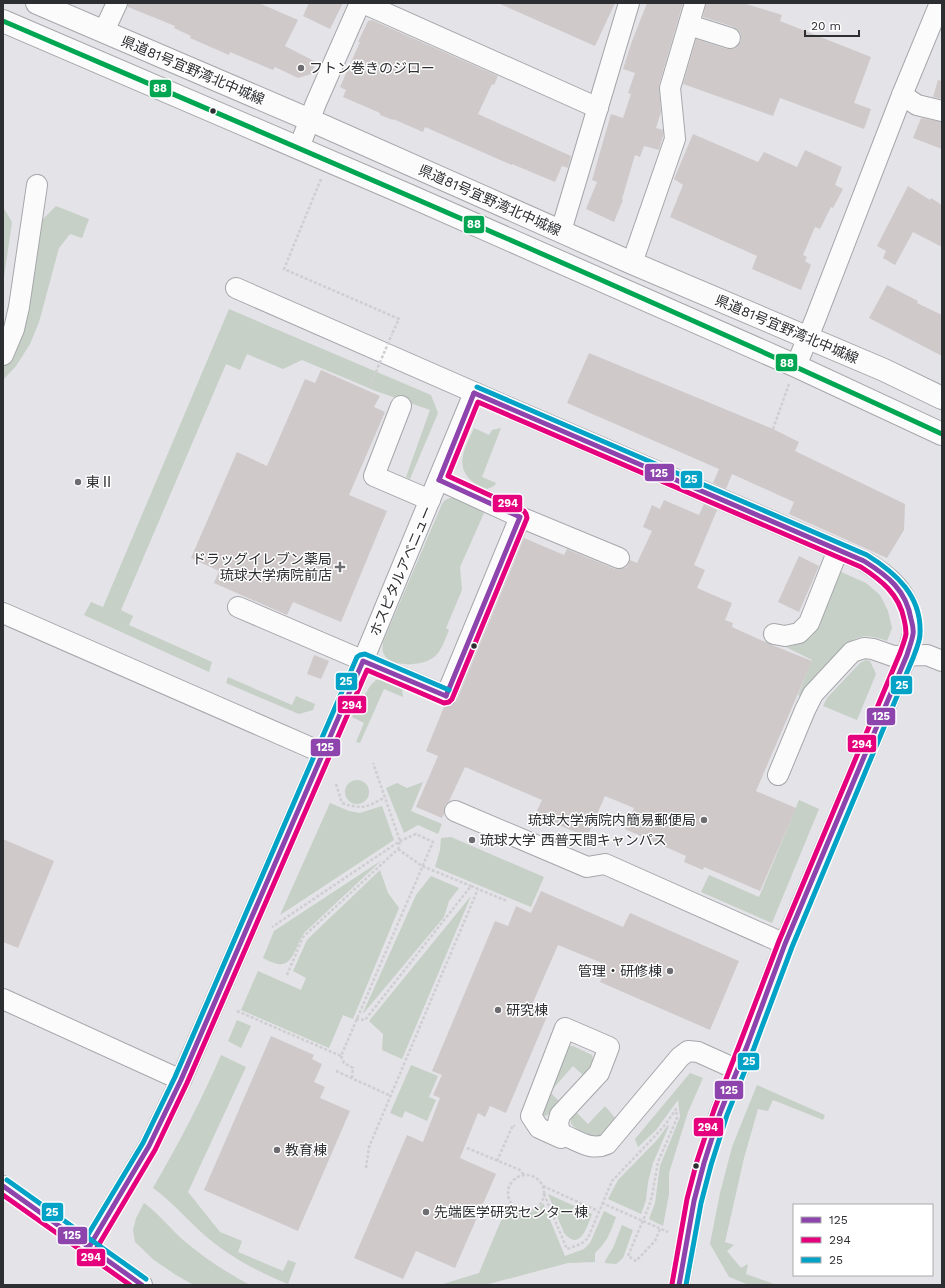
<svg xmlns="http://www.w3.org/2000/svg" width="945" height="1288" viewBox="0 0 945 1288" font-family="'Work Sans','Noto Sans JP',sans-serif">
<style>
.green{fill:#c6d0c6}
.building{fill:#d0c9ca}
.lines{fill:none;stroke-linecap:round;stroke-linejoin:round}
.minor-casing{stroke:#a6a7ab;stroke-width:22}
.major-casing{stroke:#a6a7ab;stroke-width:24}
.path{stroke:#cfcfd1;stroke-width:2.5;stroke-dasharray:3 2;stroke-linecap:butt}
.minor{stroke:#fbfbfc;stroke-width:20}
.major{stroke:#fbfbfc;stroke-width:22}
.path-bridge{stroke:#cfcfd1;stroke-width:2.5;stroke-dasharray:3 2;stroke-linecap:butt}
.bus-1-casing{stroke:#fff;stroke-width:8}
.bus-2-casing{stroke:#fff;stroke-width:8}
.bus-3-casing{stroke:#fff;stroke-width:8}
.bus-4-casing{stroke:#fff;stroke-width:8}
.bus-1{stroke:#8e44ad;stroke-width:5}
.bus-2{stroke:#e5007d;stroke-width:5}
.bus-3{stroke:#02a3c6;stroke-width:5}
.bus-4{stroke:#00a651;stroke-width:5}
.poi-dot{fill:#6d6d71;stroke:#fff;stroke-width:1.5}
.bus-dot{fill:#2d2e31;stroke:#fff;stroke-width:1.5}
.labels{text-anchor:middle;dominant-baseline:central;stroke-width:3;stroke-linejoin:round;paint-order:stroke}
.poi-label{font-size:14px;fill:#2d2e31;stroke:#fff;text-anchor:start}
.street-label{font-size:14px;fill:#2d2e31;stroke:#fff}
.line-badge{stroke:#fff;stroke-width:1.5}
.badge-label{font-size:11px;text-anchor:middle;font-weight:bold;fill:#fff}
</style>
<rect width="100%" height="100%" fill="#e3e3e8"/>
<g class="green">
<path d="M56,206L89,219L82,238L70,234L59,248L39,322L30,344L16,366L3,380V364L41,221Z"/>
<path d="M3,207L12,222L4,277L3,279Z"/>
<path d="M229,309L431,395L438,413L410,479L406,477L430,410L376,391L302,360L283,369L247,354L240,370L226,364L121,610L133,616L129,625L212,662L209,672L84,615L91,602L103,607Z"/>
<path d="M474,428L489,435L492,430L501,428L482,477L496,483L494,486L487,489C483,487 477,485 473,482C453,466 466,446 474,428Z"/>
<path d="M450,498C460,498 476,505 484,513L460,567L462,590L446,628L449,630C445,639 441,654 431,659C420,666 388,668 383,652C382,649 383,645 383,642L442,504L445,500Z"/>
<path d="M839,571L866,583L880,595L888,611L892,628L887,641C878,638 867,634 857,638C840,644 812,682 802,697L798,695L812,660L786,647C795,645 804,643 811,637C821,628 834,585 839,571Z"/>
<path d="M866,660L870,661L876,674L857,720L823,706L827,698L860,663Z"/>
<path d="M228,677L292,705L296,696L315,704L313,710L299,714L226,683Z"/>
<path d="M376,680C386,679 394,683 402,689L403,697L384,689L360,743L356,742L364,723L352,717L370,686Z"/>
<circle cx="357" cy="792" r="12"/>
<path d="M423,782L411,811L442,824L438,834L418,825L404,833L386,788L397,783L407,788Z"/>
<path d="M799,800L819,809L772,923L701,892L709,875L759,897Z"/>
<path d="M330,803L349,811L360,813L382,806L394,840L280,915Z"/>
<path d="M451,837L544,877L531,907L435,867L440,850L441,838Z"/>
<path d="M382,860L305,932C297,941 294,967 278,964C273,963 267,960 263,958L274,931Z"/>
<path d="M380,870L388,893L399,908L353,1019L343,1015L329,1048L241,1010L258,971L301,990L306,978L293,971L307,940L312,935Z"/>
<path d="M431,876L459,888L449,901L444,917L362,1015L416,895Z"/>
<path d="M471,896L402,1059L382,1050L383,1034L369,1021Z"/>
<path d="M237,1020L251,1026L241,1048L228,1041Z"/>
<path d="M568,1046H573L592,1055C595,1063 588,1069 583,1075L573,1066L550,1092L560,1102L549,1114L545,1116L541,1114Z"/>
<path d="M221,1055L246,1067L188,1192L220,1232L242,1241L238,1252L283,1271L288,1260L296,1263L288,1284C256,1271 226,1255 201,1232C185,1217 171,1201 153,1188C178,1145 201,1101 221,1055Z"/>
<path d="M411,1065L438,1076L429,1097L436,1100L427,1121L405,1111L402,1118L390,1113Z"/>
<path d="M690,1073L703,1078L688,1112L669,1173V1194L663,1226L649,1219L655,1203L660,1166L680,1117L678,1100L656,1130L638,1147L635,1139Z"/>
<path d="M757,1085L825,1115L823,1120L773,1100L768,1111L758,1109L744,1158L725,1242L734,1245L727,1251L741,1268L748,1264L746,1274L777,1285H749L729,1277L710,1244L720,1193L732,1147Z"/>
<path d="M605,1106L616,1119L599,1137C594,1137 589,1134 584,1132C573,1127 565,1123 576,1112L588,1124Z"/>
<path d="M668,1125L669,1126L653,1163L648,1182L646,1200L641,1214L608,1199L618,1180L657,1140Z"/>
<path d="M548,1194L592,1214C587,1227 580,1252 564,1233Z"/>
<path d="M144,1203C159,1214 170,1228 183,1240C204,1258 226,1272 250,1285H194L176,1275L154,1260L135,1242L133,1230L136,1218Z"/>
<path d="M543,1203L565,1256L584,1249L590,1243L604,1211L616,1217C610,1233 608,1241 595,1253V1262L568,1263L485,1285H443V1284L479,1273L508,1204C520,1217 533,1216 543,1203Z"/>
<path d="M622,1225L633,1230L623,1258L616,1264L605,1263V1261L613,1248Z"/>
</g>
<g class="building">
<path d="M128,3H259L298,20L285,46L316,62L311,74L298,78L275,67L273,70L230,52L229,55L190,38L191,36L174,28L175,26L128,7Z"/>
<path d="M309,3H343L330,29L303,16Z"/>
<path d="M498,3H615L595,46Z"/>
<path d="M647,3H683L659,85L661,112L656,128L663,130V136L659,150L644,146L640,157L635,155L622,199L623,200L614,222L586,209L597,182L592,180L611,114L623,118L631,94L628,93L635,73L623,69L631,44Z"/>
<path d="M706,3H743L782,15L780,21L871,57L854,103L871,109L864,129L780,98L773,116L683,84L696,39L727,49H732L737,47L741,41V35L739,31L734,27L703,17Z"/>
<path d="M372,20L498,76L494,85L492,84L478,114L571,156L568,168L562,166L555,182L512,164V165L425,127L423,132L393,119V120L380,115V113L343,97L346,90L340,87L360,42H358L368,21Z"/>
<path d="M938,80L942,81V99L933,97Z"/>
<path d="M921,118L942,122V149L913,138Z"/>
<path d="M693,134L758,162L764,152L797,167L805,150L842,167L835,185L843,189L833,208L831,207L820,229L815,227L803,255L807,257L805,261L811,265L801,290L752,269L757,256L670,217L683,185L674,179Z"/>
<path d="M908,186L930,200L931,198L942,205V247L913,232L895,265L883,258L886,251L877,246Z"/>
<path d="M887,285L918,301L917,303L942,315V356L869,318Z"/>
<path d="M589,353L773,429L799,442L795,451L905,504L904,530L887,558L789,514L794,502L732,474L726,489L713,483L719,469L567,403Z"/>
<path d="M321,370L380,396L374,407L385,412L349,495L387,511L341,622L293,602L287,615L214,583L219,571L191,558L237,452L267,466L305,379L315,383Z"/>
<path d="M664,500L699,515L704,504L717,510L694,565L705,570L697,588L732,603L725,620L733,623L732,627L772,645L812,661L756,791L796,808L760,891L704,867L703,870L684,862L686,856L625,829L634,808L605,796L587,837L535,815L542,800L465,767L449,801L445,806L444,814L442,818L416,807L438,756L426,751L444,707H448L453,705L457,700L524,538L564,555L567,549L615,569H621L627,567L630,560L637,563L652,531L643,527L652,505L660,509Z"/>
<path d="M799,556L819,566L799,612L778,602Z"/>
<path d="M314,655L329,661L321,679L307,674Z"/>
<path d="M3,839L54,861L18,948L3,942Z"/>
<path d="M541,891L623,927L630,913L739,961L710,1030L600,982L607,965L558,945L531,1007L548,1014L506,1113L490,1106L485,1117L478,1113L460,1158L496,1174L455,1268L416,1251L403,1279L354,1258L407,1135L423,1142L440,1098L433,1095L442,1075L432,1071L495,921L508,926L516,906L531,913Z"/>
<path d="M271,1036L314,1055L312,1059L322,1064L314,1082L325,1087L320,1098L350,1111L298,1231L204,1190Z"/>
</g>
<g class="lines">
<defs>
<g id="minor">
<path d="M363,3L598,108"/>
<path d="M689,25L730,38"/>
<path d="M104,31L117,3"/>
<path d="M902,95L917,105L942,111"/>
<path d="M299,148L316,103L360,3"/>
<path d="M561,231L629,3"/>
<path d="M632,263L675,139L670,88L695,3"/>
<path d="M236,288L503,405L864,561C889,576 908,591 912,622C912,626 913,630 913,634C911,641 909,648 907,655L785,944L747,1046L720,1113L704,1163L694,1201L679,1285"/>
<path d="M3,355L14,329L19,307L37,185"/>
<path d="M796,366L815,320L902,95L940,3"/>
<path d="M401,406L374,476L430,500"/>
<path d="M520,517L619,558"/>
<path d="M238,607L446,696L520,517L439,480"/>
<path d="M3,613L323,753"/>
<path d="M774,634L785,636L799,633L809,623L838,550"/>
<path d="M778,775L805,710L813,694L852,652L864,648L873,649L893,656L927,655L942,661"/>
<path d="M455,811L587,867L605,864L785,944"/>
<path d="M3,999L181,1080"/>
<path d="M566,1136L560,1133L558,1123L560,1115L599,1073L609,1047L565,1028L531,1116L539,1128L561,1138L566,1136C580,1142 592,1151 607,1144L680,1057L688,1051L698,1052L738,1070"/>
<path d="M3,1186L142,1285"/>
<path d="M89,1247L149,1146L181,1080L363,661L474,393"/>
</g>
<g id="major">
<path d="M37,3L310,120L632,263L884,370L942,398"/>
<path d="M3,21L408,195L796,366L942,434"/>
</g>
</defs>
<use href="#minor" class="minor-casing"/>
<use href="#major" class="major-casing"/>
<g class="path">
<path d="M321,179L284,269L399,319L392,334"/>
<path d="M773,429L789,384"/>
<path d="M336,784L342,803C363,810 366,807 384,798"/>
<path d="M398,849L422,866L471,886"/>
<path d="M287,975L303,937L398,849L400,841L373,763"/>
<path d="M237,1011L341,1056L433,842L416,834L400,841L272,927"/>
<path d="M356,1019L365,1020L471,886L507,901"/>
<path d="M341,1056L344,1063L353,1068L352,1078"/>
<path d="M336,1071L391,1096"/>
<path d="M467,1148L520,1170L524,1175"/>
<path d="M497,1161L513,1125L515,1126"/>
<path d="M366,1168L369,1147L478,889"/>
<circle cx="526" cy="1193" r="18"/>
<path d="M543,1186L598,1211"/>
<path d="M544,1194L567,1249L581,1244L588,1238L612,1181L654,1137L665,1125L676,1109L677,1118L658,1162L656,1173L652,1196L649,1206L628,1256L636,1261L655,1241L660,1229"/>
<path d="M602,1203L668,1232"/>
</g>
<use href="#minor" class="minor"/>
<use href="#major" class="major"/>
<path class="path-bridge" d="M370,386L392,334"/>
<defs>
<g id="bus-1">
<path d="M474,393L864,561C888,576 906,590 911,619C912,623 914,629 913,634C912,641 909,648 907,655L785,944L747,1046L720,1113L704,1163L694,1201L679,1285"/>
<path d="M439,480L520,517L446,696"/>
<path d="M439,480L474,393"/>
<path d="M3,1186L142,1285"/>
<path d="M89,1247L149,1146L181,1080L363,661L446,696"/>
</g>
<g id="bus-2">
<path d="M3,1195L130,1285"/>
<path d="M95,1251L155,1150L187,1083L367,670L444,703L449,702L452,699L527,518L526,514L524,511L448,476L478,402L861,567C881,580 899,594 904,619C905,623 906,630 906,634C905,640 902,647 900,653L779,941L740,1043L714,1110L697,1161L687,1199L672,1284"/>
</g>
<g id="bus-3">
<path d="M477,387L867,555C896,573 922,596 920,634C920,641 916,650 913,658L792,947L754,1048L727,1115L711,1165L701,1203L686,1285"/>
<path d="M7,1180L146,1279"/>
<path d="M83,1243L143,1143L175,1077L357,657L360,655L365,654L449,690"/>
</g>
<path id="bus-4" d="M3,21C317,156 632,290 942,434"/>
</defs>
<use href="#bus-1" class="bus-1-casing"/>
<use href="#bus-2" class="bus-2-casing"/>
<use href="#bus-3" class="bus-3-casing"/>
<use href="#bus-4" class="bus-4-casing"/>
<use href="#bus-1" class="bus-1"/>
<use href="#bus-2" class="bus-2"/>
<use href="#bus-3" class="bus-3"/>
<use href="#bus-4" class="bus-4"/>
</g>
<g class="poi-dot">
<circle cx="301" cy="68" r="4"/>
<circle cx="78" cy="482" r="4"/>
<path d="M338 561h4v4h4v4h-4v4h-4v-4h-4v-4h4z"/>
<circle cx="704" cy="820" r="4"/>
<circle cx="472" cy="840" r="4"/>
<circle cx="670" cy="971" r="4"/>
<circle cx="498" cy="1010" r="4"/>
<circle cx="277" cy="1150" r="4"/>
<circle cx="426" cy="1212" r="4"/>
</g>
<g class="bus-dot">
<circle cx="213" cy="111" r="3.5"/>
<circle cx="474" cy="646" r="3.5"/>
<circle cx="696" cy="1166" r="3.5"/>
</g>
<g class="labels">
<g class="poi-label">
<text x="309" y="68">フトン巻きのジロー</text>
<text x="86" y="482">東Ⅱ</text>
<text x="332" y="559" text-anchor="end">ドラッグイレブン薬局<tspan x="332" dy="16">琉球大学病院前店</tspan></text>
<text x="696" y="820" text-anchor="end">琉球大学病院内簡易郵便局</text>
<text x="480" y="840">琉球大学 西普天間キャンパス</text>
<text x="662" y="971" text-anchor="end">管理・研修棟</text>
<text x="506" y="1010">研究棟</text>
<text x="285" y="1150">教育棟</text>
<text x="434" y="1212">先端医学研究センター棟</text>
</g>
<g class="street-label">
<text transform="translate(193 70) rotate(23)">県道81号宜野湾北中城線</text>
<text transform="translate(490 200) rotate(24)">県道81号宜野湾北中城線</text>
<text transform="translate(787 329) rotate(23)">県道81号宜野湾北中城線</text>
<text transform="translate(401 571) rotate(-67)">ホスピタルアベニュー</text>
</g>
</g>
<g class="line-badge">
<rect x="149" y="79" width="23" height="19" rx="4" fill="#00a651"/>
<rect x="463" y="215" width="22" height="19" rx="4" fill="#00a651"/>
<rect x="775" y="353" width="23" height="19" rx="4" fill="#00a651"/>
<rect x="644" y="463" width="31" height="19" rx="4" fill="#8e44ad"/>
<rect x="680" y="470" width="23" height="19" rx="4" fill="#02a3c6"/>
<rect x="492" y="494" width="31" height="19" rx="4" fill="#e5007d"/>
<rect x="335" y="672" width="23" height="19" rx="4" fill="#02a3c6"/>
<rect x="890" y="675" width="23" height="20" rx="4" fill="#02a3c6"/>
<rect x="337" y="695" width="30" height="19" rx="4" fill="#e5007d"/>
<rect x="866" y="707" width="30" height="19" rx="4" fill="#8e44ad"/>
<rect x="847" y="734" width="30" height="19" rx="4" fill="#e5007d"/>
<rect x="310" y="738" width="31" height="19" rx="4" fill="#8e44ad"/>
<rect x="737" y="1052" width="23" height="19" rx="4" fill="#02a3c6"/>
<rect x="714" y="1080" width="30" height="20" rx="4" fill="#8e44ad"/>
<rect x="693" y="1117" width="31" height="20" rx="4" fill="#e5007d"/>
<rect x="41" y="1202" width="23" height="20" rx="4" fill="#02a3c6"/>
<rect x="57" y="1226" width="31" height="19" rx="4" fill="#8e44ad"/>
<rect x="76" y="1248" width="30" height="19" rx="4" fill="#e5007d"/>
</g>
<g class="badge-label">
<text x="160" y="92">88</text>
<text x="474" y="228">88</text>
<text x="787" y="367">88</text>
<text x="659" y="477">125</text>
<text x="691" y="483">25</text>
<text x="508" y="507">294</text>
<text x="346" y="685">25</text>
<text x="902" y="689">25</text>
<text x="352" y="709">294</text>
<text x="881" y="720">125</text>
<text x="862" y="748">294</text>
<text x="325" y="751">125</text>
<text x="749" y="1065">25</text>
<text x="729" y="1094">125</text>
<text x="708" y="1131">294</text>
<text x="52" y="1216">25</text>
<text x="72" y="1239">125</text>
<text x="91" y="1261">294</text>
</g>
<rect width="945" height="1288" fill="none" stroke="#2d2e31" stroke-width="8"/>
<rect x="793" y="1204" width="140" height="72" fill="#ffffff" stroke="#ababad"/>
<rect x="801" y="1217" width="20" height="6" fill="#8e44ad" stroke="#ababad"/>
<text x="829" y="1224" font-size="12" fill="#2d2e31">125</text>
<rect x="801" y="1237" width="20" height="6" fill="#e5007d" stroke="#ababad"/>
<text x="829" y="1244" font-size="12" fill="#2d2e31">294</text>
<rect x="801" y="1257" width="20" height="6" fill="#02a3c6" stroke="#ababad"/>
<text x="829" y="1264" font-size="12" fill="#2d2e31">25</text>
<path d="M805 30v6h54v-6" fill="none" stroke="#2d2e31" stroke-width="2"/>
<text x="811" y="30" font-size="12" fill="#2d2e31" stroke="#ffffff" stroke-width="3" paint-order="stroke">20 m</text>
</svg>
